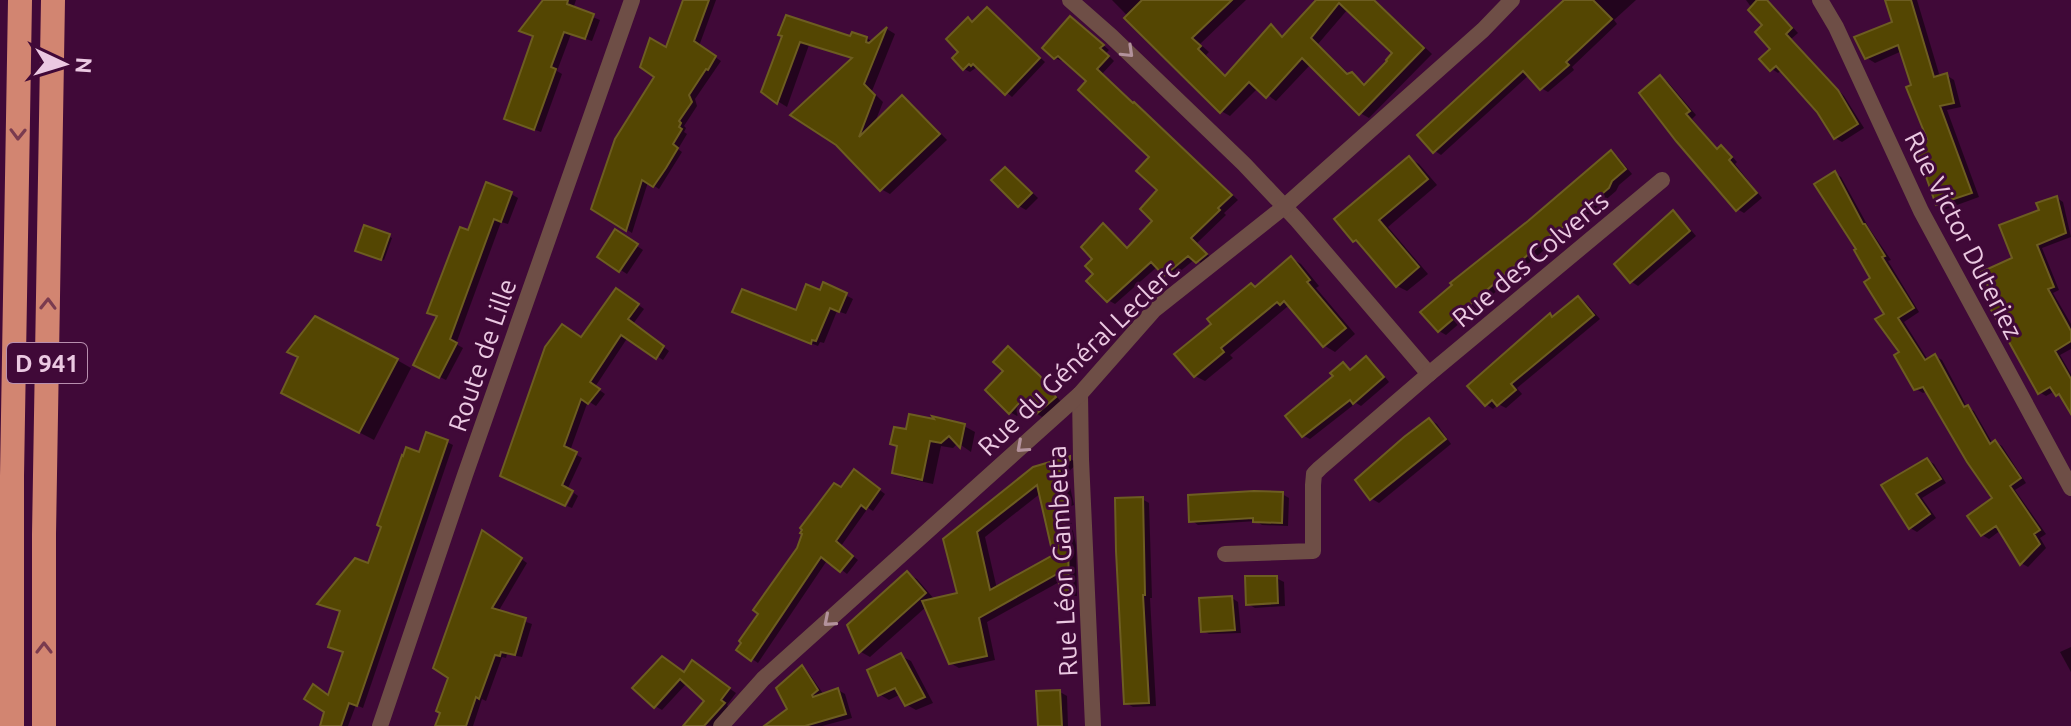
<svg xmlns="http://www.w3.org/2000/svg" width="2071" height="726" viewBox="0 0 2071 726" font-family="Ubuntu,sans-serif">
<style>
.shadow{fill:#0007;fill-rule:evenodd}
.building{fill:#544602;stroke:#6d5d21;stroke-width:2;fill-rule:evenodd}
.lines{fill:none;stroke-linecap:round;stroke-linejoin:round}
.street{stroke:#6e4e46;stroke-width:16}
.highway{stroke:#d28571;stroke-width:24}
.oneway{stroke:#b3929c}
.oneway2{stroke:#7a3b4f}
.labels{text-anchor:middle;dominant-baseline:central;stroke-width:6;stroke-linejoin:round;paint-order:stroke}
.shield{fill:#400938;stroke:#b88faf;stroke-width:2}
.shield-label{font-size:24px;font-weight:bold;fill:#ebc9e2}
.street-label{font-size:26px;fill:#ebc9e2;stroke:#400938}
</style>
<rect width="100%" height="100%" fill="#400938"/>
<g class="shadow">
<path d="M546,0H576L573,9L600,20L592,41L571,34L557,71L562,74L541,132L513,122Z"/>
<path d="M685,0H719H716L699,46L721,61L695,99L697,106L684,126L686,128L684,132L687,134L678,149L682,152L659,189L648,182L632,233L593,208L657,77Z"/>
<path d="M1112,0H1246L1200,44L1209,52L1206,55L1227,77L1271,27L1284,37L1319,0H1375L1432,54L1369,118L1360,113L1311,64L1276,101L1258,88L1230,116L1221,111ZM1348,9L1394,53L1367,86L1361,80L1350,75L1318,44Z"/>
<path d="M1567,0H1636L1614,20L1617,24L1572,67L1574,70L1548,92L1541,88L1529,75L1441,155L1435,151Z"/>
<path d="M1746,0H1768L1798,33L1791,39L1844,96L1864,128L1842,142L1835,138L1818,111L1782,70L1778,73L1772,69L1773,49L1765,26Z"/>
<path d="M1887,0H1917L1940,77L1946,75L1954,80L1961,107L1947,110L1979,197L1946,209L1938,204L1930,141L1902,51L1875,63L1867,58L1894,23Z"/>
<path d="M994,14L1045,62L1012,97L977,67L970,72L964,69L961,52L968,19L974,23Z"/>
<path d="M1077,23L1109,50L1106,53L1114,61L1102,74L1134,104L1141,108L1238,200L1224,213L1226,215L1197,243L1212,259L1204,265L1195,259L1172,278L1158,266L1115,304L1108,300L1096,274L1095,259L1103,226L1110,230L1128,249L1155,221L1160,190L1152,157L1088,81L1065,59L1062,61L1055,58Z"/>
<path d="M887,29L895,34L872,91L883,102L874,125L902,98L911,103L947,140L890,194L881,189L837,144L854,59L809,45L787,107L763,92L784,36L867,38L873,42Z"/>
<path d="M1660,77L1667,81L1696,115L1692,119L1719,150L1721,148L1728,152L1737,162L1735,164L1762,198L1744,213L1737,209Z"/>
<path d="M1611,153L1618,157L1632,174L1619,185L1616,191L1561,238L1559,237L1446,335L1439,331Z"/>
<path d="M1409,158L1419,164L1437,185L1388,227L1428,274L1407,291L1397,286L1364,246L1355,241L1337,219Z"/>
<path d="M1006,169L1012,173L1038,198L1026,210L1019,206Z"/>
<path d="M1835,173L1841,177L1869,228L1891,260L1888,261L1919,312L1904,322L1928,360L1935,356L1942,360L1967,407L1974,411L1993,444L1995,442L2002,446L2026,483L2015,490L2046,534L2040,538L2046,548L2028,567L2021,563L2001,530L1989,539L1982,535L1995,499L1927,391L1923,393L1916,389L1873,278L1859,250Z"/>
<path d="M511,194L518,198L508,224L501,222L456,344L463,348L446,380L422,368L439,317L470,232Z"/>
<path d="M2057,198L2063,202L2071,237L2042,248L2059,290L2053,293L2071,324V349L2060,355L2071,374V410L2064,398L2055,391L2046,396L2039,392L1999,306L2015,259L2042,211Z"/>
<path d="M1673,213L1680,217L1696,236L1638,286L1632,282Z"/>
<path d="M365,227L392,238L384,260L360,251Z"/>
<path d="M622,236L643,250L627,274L599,256Z"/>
<path d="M1291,258L1301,264L1319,286L1316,288L1355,334L1335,352L1325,346L1293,308L1287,307L1230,355L1233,358L1205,381L1195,376L1256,288Z"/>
<path d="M824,284L853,299L846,314L837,311L824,343L820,342L818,346L742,315L797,313L821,292Z"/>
<path d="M623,294L644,309L633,324L669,351L663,360L628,337L595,387L605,394L596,406L588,401L570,451L582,458L567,490L509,479L582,339Z"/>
<path d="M1578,298L1585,302L1600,319L1517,388L1522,394L1506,408L1498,404L1493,409L1486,404L1554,318Z"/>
<path d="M1009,349L1015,352L1046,382L1061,402L1042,417L1036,413L1028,404L1017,416L1010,412L1006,371Z"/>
<path d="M1366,358L1373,362L1389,382L1361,406L1356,403L1310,439L1304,436L1343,364L1352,371Z"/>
<path d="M397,360L411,368L374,440L297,400Z"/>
<path d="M1430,420L1437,424L1451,444L1379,503L1372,499L1358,481Z"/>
<path d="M964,426L975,432L971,452L958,443L953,448L941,446L933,484L905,478L894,472L908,431Z"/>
<path d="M447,442L453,445L363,708L356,705L348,726H322L345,653L330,646L342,612L325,606L370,566L420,454Z"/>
<path d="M1070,459L1078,463L1067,473L1074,505L1068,507L1076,545L1077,596H1072L1063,591L1061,581L987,622L995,660L959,668L950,663L926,607L870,657L861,652L849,626L907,574L917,579L935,600L959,594L945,540ZM1041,493L1055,556L997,589L985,537Z"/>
<path d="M1927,460L1934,464L1946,483L1922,498L1936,518L1917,532L1910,528L1884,486Z"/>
<path d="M861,476L885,494L873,511L868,508L841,546L858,560L847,574L828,559L758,663L739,650L842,490Z"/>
<path d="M574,493L578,496L572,508L567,506Z"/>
<path d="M1282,494L1289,498L1288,526L1262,525L1256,521L1198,525L1191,520Z"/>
<path d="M1142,499L1149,503L1152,598H1150L1156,706L1133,707L1126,703Z"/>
<path d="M489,536L527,563L498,612L532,624L522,657L507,654L506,658L502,657L486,701L482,699L473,726H437Z"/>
<path d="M1276,578L1284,582L1285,606L1255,608L1248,604Z"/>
<path d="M1232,598L1238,602L1241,633L1209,634L1202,630Z"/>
<path d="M2071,647V672L2060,652Z"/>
<path d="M901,656L911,661L933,703L916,710L907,705L901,694L889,700L879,694Z"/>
<path d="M699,667L736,693L727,705L730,708L714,726L705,725L707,701L687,683L662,710L655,706L685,674Z"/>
<path d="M802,668L808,672L824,695L838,690L845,694L852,718L822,726H767L790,710Z"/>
<path d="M1060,692L1067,696L1068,726H1040Z"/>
</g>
<g class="building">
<path d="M543,0H568L567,4L594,14L585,39L564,32L551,67L556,69L534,130L504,119L533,36L519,31Z"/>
<path d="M683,0H709L694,41L716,56L708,70L706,69L689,95L692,102L679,121L681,123L679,127L682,129L673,144L678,148L666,168L653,187L642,180L626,231L591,209L615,139L654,77L640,67L650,38L666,47Z"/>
<path d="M1142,0H1232L1192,38L1201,46L1198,49L1225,76L1271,24L1282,37L1316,0H1374L1424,48L1359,115L1302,58L1266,98L1249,82L1220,113L1124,18ZM1339,3L1392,53L1386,60L1387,61L1364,85L1352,72L1347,74L1311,38Z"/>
<path d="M1564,0H1593L1612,19L1566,62L1569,65L1540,90L1523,71L1433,153L1417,135Z"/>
<path d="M1757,0H1767L1792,28L1786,34L1838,90L1858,124L1834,139L1817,112L1776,66L1770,71L1759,59L1770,49L1755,32L1762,25L1748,10Z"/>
<path d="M1885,0H1911L1934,77L1947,73L1954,103L1940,106L1972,193L1936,205L1918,154L1921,153L1919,141L1927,139L1906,87L1911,85L1898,45L1865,59L1854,37L1892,22Z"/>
<path d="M987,7L1040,58L1005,95L973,64L971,66L969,64L963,70L952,58L958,52L946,39L968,17L972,22Z"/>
<path d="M786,15L850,36L852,32L867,37L866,42L869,43L887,27L864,84L875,95L859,137L902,95L940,134L880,191L836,145L790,115L852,58L800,42L777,104L761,92L782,36L778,35Z"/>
<path d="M1070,16L1104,45L1100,48L1109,56L1097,69L1133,103L1134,102L1232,195L1218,208L1220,210L1191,238L1207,254L1196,263L1188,256L1164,276L1151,262L1107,302L1086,281L1093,274L1085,266L1092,259L1081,247L1103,223L1127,248L1152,221L1140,209L1157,190L1136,171L1149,157L1078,90L1086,81L1058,56L1054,59L1042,48Z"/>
<path d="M1660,75L1690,111L1686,114L1717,149L1721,145L1732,157L1729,160L1757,193L1736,211L1676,141L1639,93Z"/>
<path d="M1611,150L1626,169L1612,181L1609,188L1553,236L1552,234L1438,332L1420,312L1452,285L1450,283L1528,221Z"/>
<path d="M1409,156L1428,179L1379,220L1419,267L1396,287L1356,240L1353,242L1334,219Z"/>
<path d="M1005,167L1032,193L1018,207L991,180Z"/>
<path d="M1835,171L1863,224H1865L1885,256L1882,257L1914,308L1898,318L1925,360L1935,354L1964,407L1968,405L1990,444L1995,440L2021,478L2010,486L2040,530L2034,534L2040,544L2020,565L1996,526L1981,536L1967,516L1992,498L1967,462L1923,387L1914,390L1894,355L1899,352L1875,319L1884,314L1864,282L1870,278L1854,250L1856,249L1814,184Z"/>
<path d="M486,182L512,192L501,222L494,219L450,339L457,343L439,378L413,365L437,316L427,313L460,227L468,230Z"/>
<path d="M2057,196L2066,233L2037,245L2054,287L2048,289L2071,331V341L2055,351L2071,379V414L2059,394L2056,396L2050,387L2038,394L1990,308L1997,305L1981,272L2012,258L1999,225L2039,210L2036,203Z"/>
<path d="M1673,210L1690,231L1630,283L1614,264Z"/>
<path d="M364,225L390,234L381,260L355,251Z"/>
<path d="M615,229L638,244L619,272L597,257Z"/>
<path d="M1291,256L1310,280L1307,282L1346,328L1323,347L1284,301L1280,305L1277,302L1221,348L1224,352L1194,377L1174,354L1211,324L1207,319L1251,283L1255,287Z"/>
<path d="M823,282L847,293L839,312L830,308L816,341L812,340L811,344L732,312L742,289L796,310L806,284L820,290Z"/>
<path d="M616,288L639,304L628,319L664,346L656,359L621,335L590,382L600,389L588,404L581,399L564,446L577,452L562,485L573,491L565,506L500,476L545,347L562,324L581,337Z"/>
<path d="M1578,296L1594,315L1511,384L1516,390L1497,406L1492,400L1485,406L1467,386L1550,313L1552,317Z"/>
<path d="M315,316L398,359L359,433L281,393L298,357L287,352Z"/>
<path d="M1008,346L1040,376L1056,397L1035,415L1022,400L1009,414L985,390L1003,371L993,362Z"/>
<path d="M1366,356L1384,377L1353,404L1350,400L1302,437L1285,416L1333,376L1330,373L1343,362L1350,370Z"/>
<path d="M909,414L934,419L932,416L965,424L960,448L949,436L941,443L930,441L922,480L892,473L897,446L890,444L894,427L906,429Z"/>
<path d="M1429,418L1446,439L1370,500L1355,480L1404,437Z"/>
<path d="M426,432L448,440L357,706L349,703L341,726H320L324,712L304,699L313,684L328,695L343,652L328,647L340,611L317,604L355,558L368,563L381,527L377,525L402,455L403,456L406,447L419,452Z"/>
<path d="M1070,456V460L1059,468L1067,501L1060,503L1068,539L1069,592H1061L1057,574L979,618L987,656L949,664L922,601L957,593L943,539L1033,467ZM1037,485L1053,555L990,590L977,532Z"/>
<path d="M1927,458L1941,479L1916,494L1930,514L1909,529L1881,485Z"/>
<path d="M854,469L880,489L866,509L861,505L836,541L853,556L840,572L821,557L751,661L736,650L741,643L739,641L758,614L753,610L797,548L802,534L800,533L802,530L800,528L834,483L841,487Z"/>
<path d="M1254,491L1283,492L1282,523L1253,522V518L1189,522L1188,495Z"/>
<path d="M1143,497L1145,595H1143L1149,703L1124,704L1116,551L1115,498Z"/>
<path d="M482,530L522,558L492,608L526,618L515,655L501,652L500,656L495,655L479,699L476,697L466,726H435L440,713L436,711L448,678L433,668Z"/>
<path d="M907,571L926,593L859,653L847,625Z"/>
<path d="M1245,576H1277L1278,603L1246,605Z"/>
<path d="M1232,596L1235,630L1201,632L1199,598Z"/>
<path d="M901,653L925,697L905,706L895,688L878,696L867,670Z"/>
<path d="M662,656L684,672L692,660L730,688L721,700L725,703L704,726H683L704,701L680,679L654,708L632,688Z"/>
<path d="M802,665L818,690L812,695L813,697L838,688L846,714L805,726H764L787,709L776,688Z"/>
<path d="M1060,690L1062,726H1038L1036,691Z"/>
</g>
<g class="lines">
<g class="street">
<path d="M1070,0L1111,36L1244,164L1297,220L1429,374"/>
<path d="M1820,0L1836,27L1921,211L2071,488"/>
<path d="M1080,394L1081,459L1093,726"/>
<path d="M1225,554L1313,551V485L1314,474L1320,468L1429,374L1662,180"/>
<path d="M380,726L465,475L632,0"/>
<path d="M721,726L763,679L1080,394L1154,310L1284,207L1483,30L1512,0"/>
</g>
<g class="highway">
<path d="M12,726V476L20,0"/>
<path d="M44,726V534L53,0"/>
</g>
</g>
<defs><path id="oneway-chevron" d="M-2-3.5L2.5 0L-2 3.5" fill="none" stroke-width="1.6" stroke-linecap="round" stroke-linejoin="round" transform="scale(2)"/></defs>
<g class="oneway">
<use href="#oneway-chevron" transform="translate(1128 52) rotate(44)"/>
<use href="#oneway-chevron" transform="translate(1022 447) rotate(138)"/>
<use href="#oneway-chevron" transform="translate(829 621) rotate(139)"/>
</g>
<g class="oneway2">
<use href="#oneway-chevron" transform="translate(18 134) rotate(91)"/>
<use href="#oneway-chevron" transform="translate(48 304) rotate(-89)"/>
<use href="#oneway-chevron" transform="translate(44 648) rotate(-90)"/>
</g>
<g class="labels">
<rect class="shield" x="7" y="343" width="80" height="40" rx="6"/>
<g class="shield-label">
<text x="47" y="363">D 941</text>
</g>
<g class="street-label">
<text transform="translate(1964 235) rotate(63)">Rue Victor Duteriez</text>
<text transform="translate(1530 259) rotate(-40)">Rue des Colverts</text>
<text transform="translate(482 355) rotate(-71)">Route de Lille</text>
<text transform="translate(1078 358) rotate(-44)">Rue du Général Leclerc</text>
<text transform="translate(1062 561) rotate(-93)">Rue Léon Gambetta</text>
</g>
</g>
<g transform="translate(64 64) rotate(94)" stroke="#400938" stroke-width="6" paint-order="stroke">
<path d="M0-6L14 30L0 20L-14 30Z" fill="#ebc9e2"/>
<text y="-12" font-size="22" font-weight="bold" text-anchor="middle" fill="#ebc9e2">N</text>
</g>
</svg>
